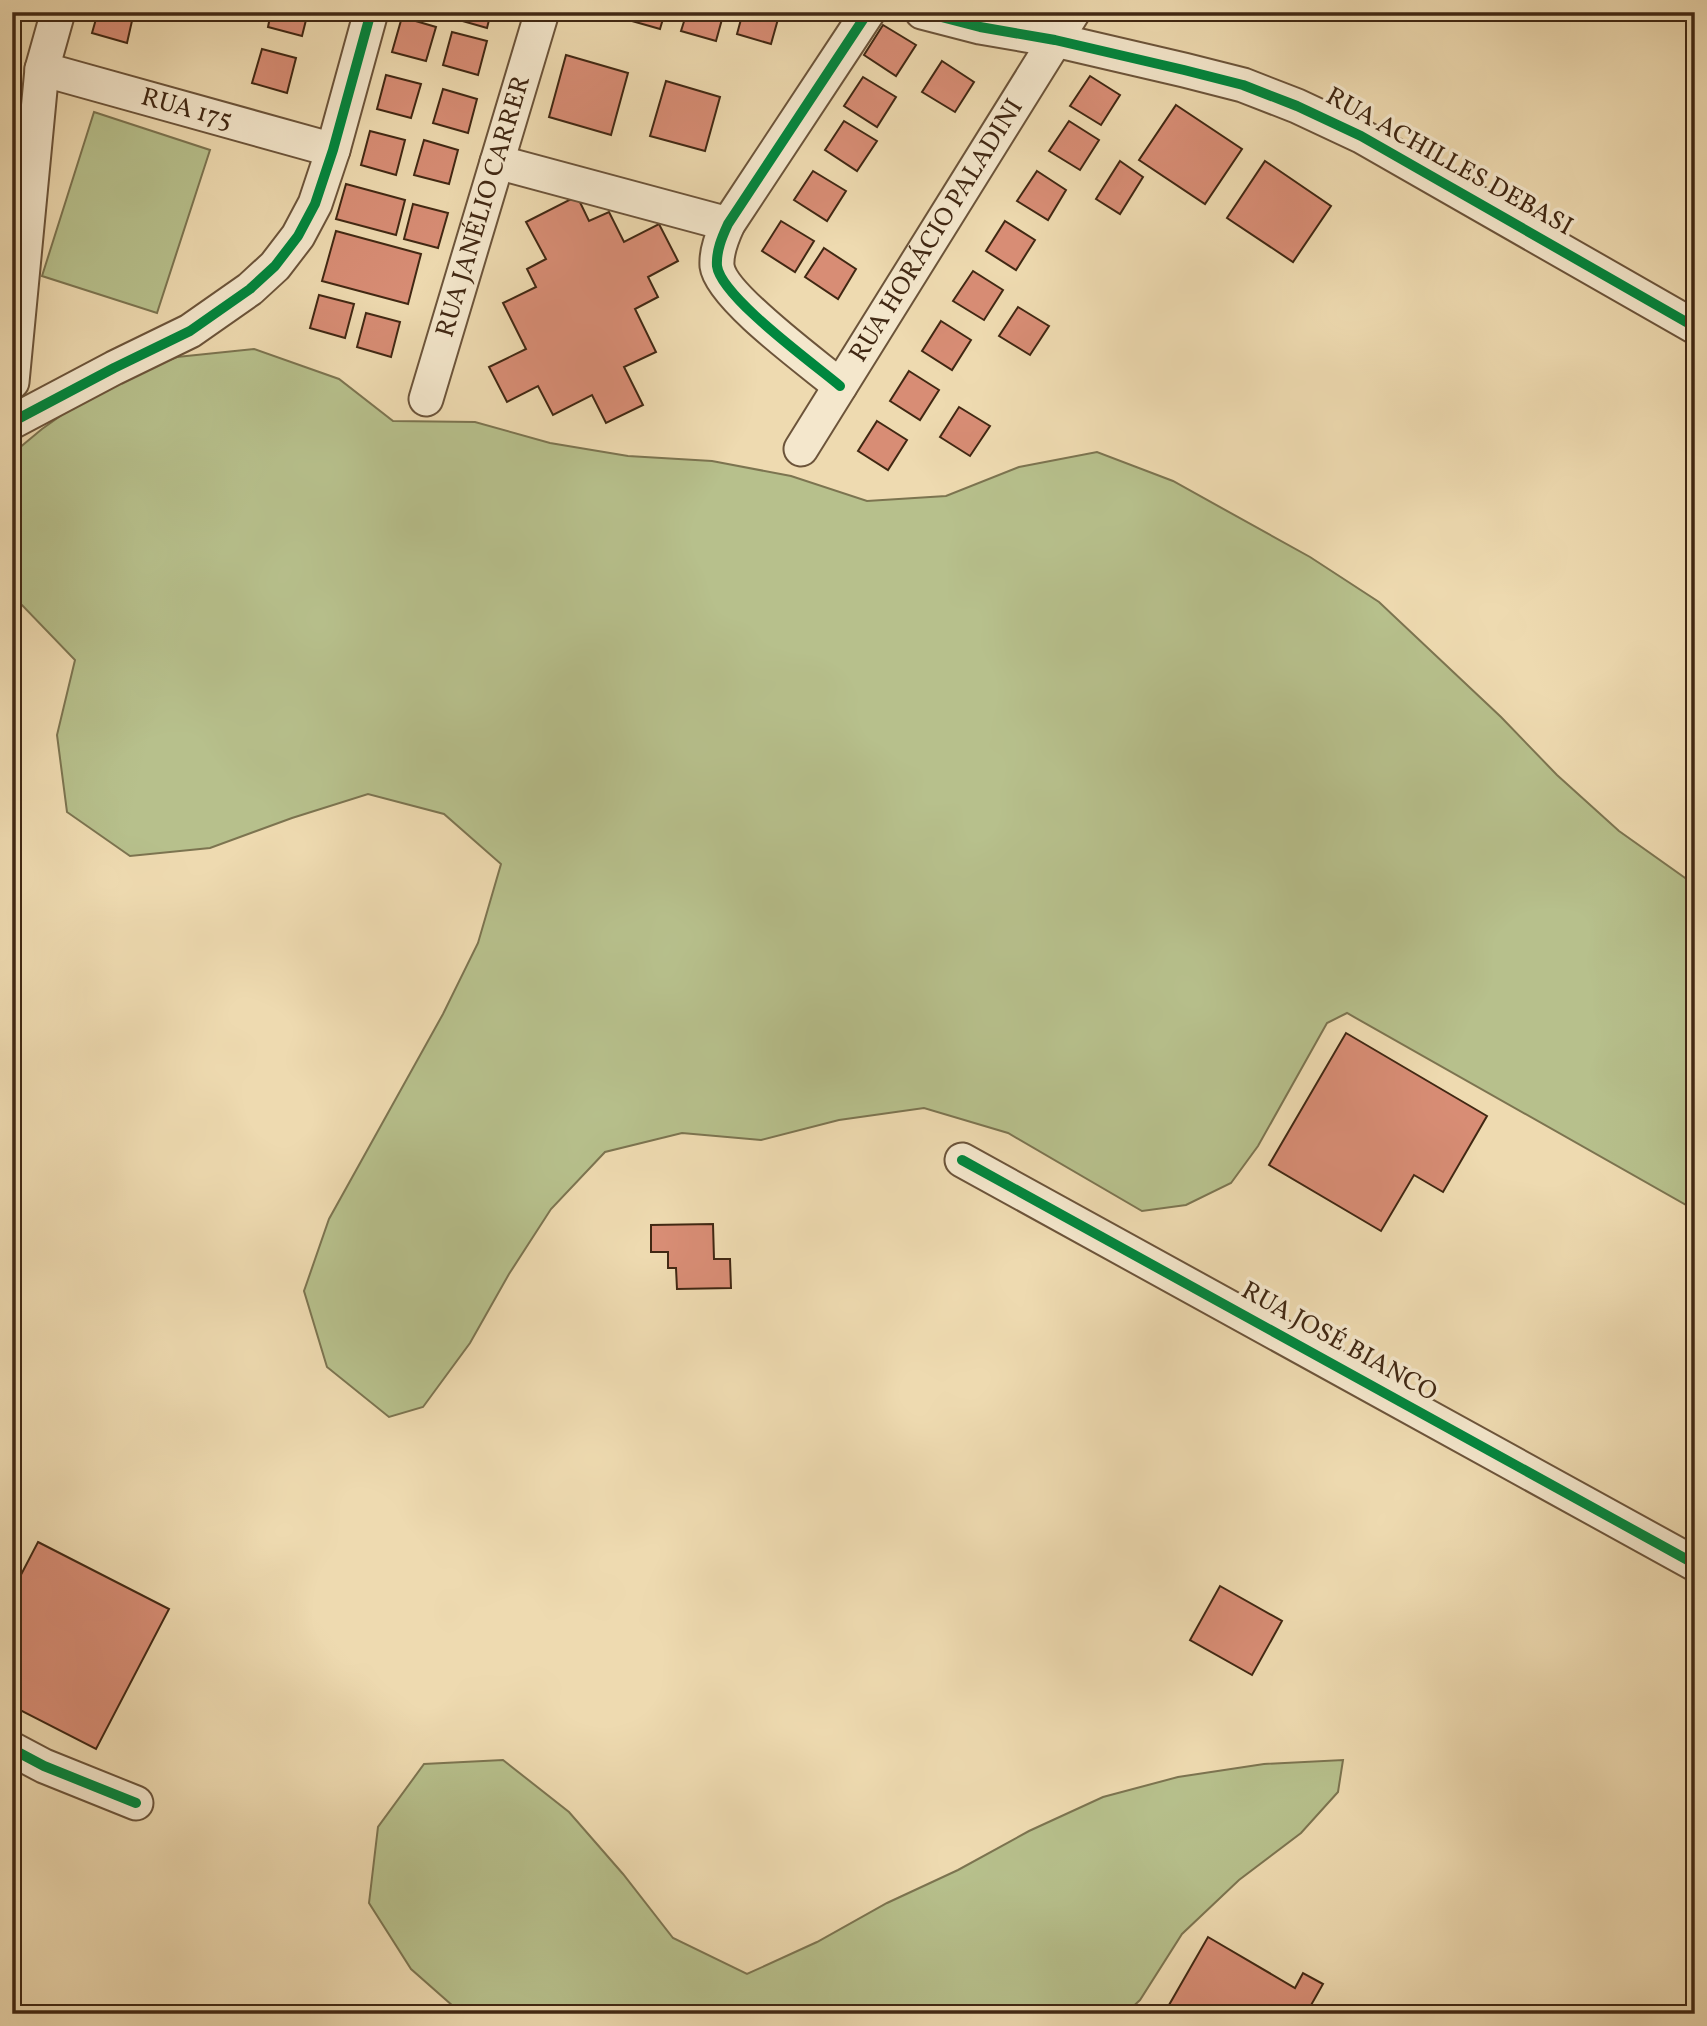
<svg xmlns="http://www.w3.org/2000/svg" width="1707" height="2026" viewBox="0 0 1707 2026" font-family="Vollkorn,serif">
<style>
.green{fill:#b7c08c;stroke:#7c7450;stroke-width:2}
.building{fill:#d88d75;stroke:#412813;stroke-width:2}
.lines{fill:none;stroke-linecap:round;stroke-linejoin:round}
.minor-casing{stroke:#6c543a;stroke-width:37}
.minor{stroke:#f4e7cc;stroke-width:33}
.cycleway-casing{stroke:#f4e7cc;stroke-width:15}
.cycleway{stroke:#00873e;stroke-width:10}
.labels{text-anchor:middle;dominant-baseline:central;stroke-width:7;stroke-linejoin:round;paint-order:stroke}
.street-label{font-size:26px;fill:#412813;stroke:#f4e7cc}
</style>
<rect width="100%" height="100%" fill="#eedab0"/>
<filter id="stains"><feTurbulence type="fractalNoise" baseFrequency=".00286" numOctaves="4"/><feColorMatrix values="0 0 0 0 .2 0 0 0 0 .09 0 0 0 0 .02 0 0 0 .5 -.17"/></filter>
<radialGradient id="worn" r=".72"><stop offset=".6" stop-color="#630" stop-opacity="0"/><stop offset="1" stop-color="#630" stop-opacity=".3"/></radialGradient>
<g class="green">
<path d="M94,112L210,150L157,313L42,276Z"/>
<path d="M254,349L339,379L393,421L475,422L550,443L628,456L712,461L791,476L867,501L946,496L1019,467L1097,452L1173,481L1310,557L1379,602L1501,717L1557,775L1619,831L1695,885V1210L1347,1013L1327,1023L1258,1146L1231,1183L1186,1205L1142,1211L1008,1133L924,1108L839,1120L761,1140L682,1133L605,1152L551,1209L509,1274L470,1343L423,1407L389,1417L327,1367L304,1291L329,1219L443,1014L478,943L501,864L444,814L368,794L292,818L210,848L130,856L67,812L57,735L75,660L22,605L12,600V454L42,429L104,385L177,357Z"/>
<path d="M503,1760L569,1812L623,1874L673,1938L747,1974L817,1942L887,1903L958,1870L1029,1831L1103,1797L1178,1777L1264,1764L1343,1760L1338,1792L1301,1833L1239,1880L1182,1934L1140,2000L1125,2014H462L411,1969L369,1903L378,1827L424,1764Z"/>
</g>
<g class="building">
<path d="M98,12H134L127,43L92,33Z"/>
<path d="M271,12H308L302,36L268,27Z"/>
<path d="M431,12H491L487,28Z"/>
<path d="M627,12H665L660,29L625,19Z"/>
<path d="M687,12H724L716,41L681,31Z"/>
<path d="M743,12H780L771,44L737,34Z"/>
<path d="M402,17L436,27L426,61L392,52Z"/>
<path d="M883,25L916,45L896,76L864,55Z"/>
<path d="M452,32L487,41L478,75L443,65Z"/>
<path d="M262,49L296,58L287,93L252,83Z"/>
<path d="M566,55L628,73L611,135L549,117Z"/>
<path d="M942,61L974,82L955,112L922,92Z"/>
<path d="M386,75L421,84L411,118L377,109Z"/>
<path d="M1090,76L1120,95L1101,125L1070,106Z"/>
<path d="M863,77L896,97L877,127L844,106Z"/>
<path d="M666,81L720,97L705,151L650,136Z"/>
<path d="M443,89L477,99L468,133L433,123Z"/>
<path d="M1176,105L1242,149L1205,204L1139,160Z"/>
<path d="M844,121L877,141L857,171L825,150Z"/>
<path d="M1069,121L1099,140L1080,170L1049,151Z"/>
<path d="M370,131L405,140L396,175L361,165Z"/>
<path d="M424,140L458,150L449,184L414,175Z"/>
<path d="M1120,161L1143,177L1120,214L1096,199Z"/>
<path d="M1265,161L1331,206L1293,262L1227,218Z"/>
<path d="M813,171L846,191L827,221L794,200Z"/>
<path d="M1037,171L1066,190L1048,220L1017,201Z"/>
<path d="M346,184L405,200L396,235L336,219Z"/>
<path d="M577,196L589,221L609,212L624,242L659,224L678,261L648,277L658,297L635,309L656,352L624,367L643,405L606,423L592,395L553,415L538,386L507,402L489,367L526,349L503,303L536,287L527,269L546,259L526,222Z"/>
<path d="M413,204L448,213L438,248L404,239Z"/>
<path d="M781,221L814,241L795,272L762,251Z"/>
<path d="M1005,221L1035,240L1016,270L986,251Z"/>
<path d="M336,231L421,254L408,304L322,281Z"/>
<path d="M824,248L856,269L838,299L805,277Z"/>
<path d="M973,271L1003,290L984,320L953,301Z"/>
<path d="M319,295L354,304L345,338L310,328Z"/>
<path d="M1018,307L1049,326L1030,355L999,336Z"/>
<path d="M366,313L400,322L391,357L357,347Z"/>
<path d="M941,321L971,340L952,370L922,351Z"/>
<path d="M909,371L939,390L920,420L890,401Z"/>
<path d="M959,407L990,426L970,456L940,437Z"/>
<path d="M877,421L907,440L888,470L858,451Z"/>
<path d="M1346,1033L1487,1116L1443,1192L1414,1175L1381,1231L1269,1165Z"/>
<path d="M713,1224L714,1259H730L731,1288L677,1289L676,1268H668V1252H651V1225Z"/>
<path d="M38,1542L169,1609L96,1749L12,1706V1592Z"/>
<path d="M1220,1586L1282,1621L1252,1675L1190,1640Z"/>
<path d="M1208,1937L1295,1988L1303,1973L1323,1984L1306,2014H1183L1169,2005Z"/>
</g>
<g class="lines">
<defs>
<g id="minor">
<path d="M922,12L980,27L1055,40L1184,70L1243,85L1297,106L1361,136L1695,327"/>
<path id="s1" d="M42,69L333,150"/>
<path d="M497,162L728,224"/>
<path d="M12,382L42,69L58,12"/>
<path d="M840,386C814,364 721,297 717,266C716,251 722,237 728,224L868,12"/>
<path id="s2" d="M426,399L542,12"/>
<path d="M12,422L114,368L190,331L250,289L275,266L298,236L315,204L333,150L371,12"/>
<path id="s3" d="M801,449L1073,12"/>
<path d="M962,1160L1695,1564"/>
<path d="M12,1749L44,1766L136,1803"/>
</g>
</defs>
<use href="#minor" class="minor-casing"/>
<use href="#minor" class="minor"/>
<defs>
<g id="cycleway">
<path d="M922,12L980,27L1055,40L1184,70L1243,85L1297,106L1361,136L1695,327"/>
<path d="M840,386C814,364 721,297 717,266C716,251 722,237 728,224L868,12"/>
<path d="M12,422L114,368L190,331L250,289L275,266L298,236L315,204L333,150L371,12"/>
<path d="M962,1160L1695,1564"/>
<path d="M12,1749L44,1766L136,1803"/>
</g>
</defs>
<use href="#cycleway" class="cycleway-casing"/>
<use href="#cycleway" class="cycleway"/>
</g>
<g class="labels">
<g class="street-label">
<text stroke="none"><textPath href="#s1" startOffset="150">RUA 175</textPath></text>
<text transform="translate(1449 162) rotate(29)">RUA ACHILLES DEBASI</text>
<text stroke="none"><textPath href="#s2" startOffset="201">RUA JANÉLIO CARRER</textPath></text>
<text stroke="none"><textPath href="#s3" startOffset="257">RUA HORÁCIO PALADINI</textPath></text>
<text transform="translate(1339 1342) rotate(29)">RUA JOSÉ BIANCO</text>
</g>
</g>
<rect width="1707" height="2026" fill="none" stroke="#eedab0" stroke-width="42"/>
<rect x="14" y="14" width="1679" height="1998" fill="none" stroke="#412813" stroke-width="3.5"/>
<rect x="21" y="21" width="1665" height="1984" fill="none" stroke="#412813" stroke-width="2"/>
<rect width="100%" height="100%" filter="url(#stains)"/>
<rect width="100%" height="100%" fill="url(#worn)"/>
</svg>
